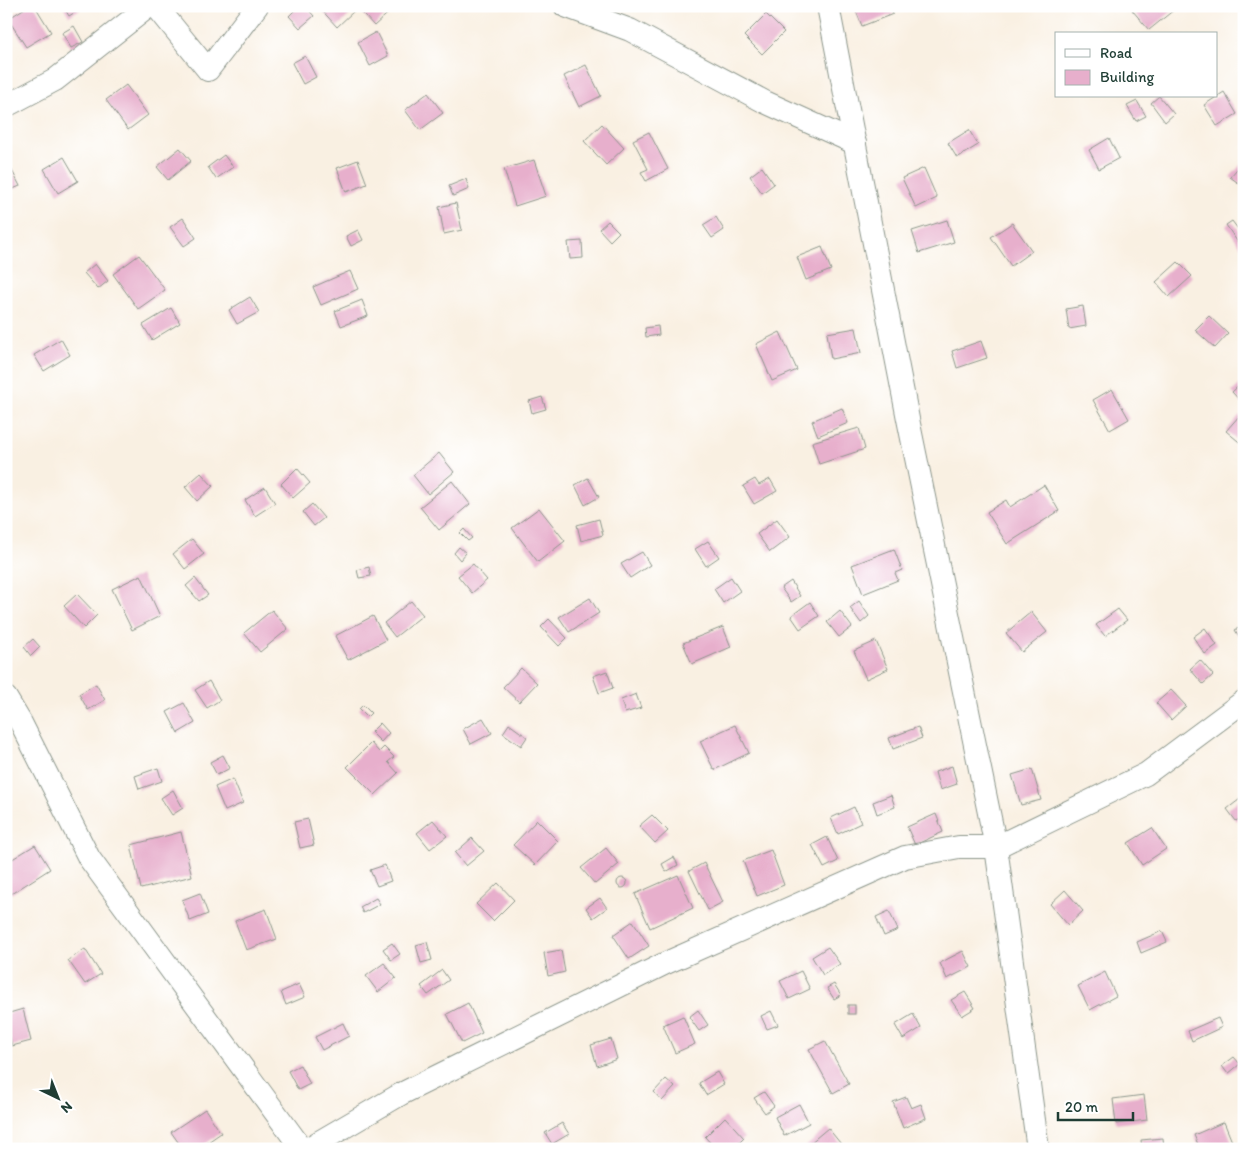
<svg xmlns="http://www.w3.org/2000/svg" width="1250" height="1155" viewBox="0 0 1250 1155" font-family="Itim,sans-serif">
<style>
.building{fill:#e7afcc}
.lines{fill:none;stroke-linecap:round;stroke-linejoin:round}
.street-casing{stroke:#8c968b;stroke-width:24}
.street{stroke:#fff;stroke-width:22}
</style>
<rect width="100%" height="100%" fill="#fff"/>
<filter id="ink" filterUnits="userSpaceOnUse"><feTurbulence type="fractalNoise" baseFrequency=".02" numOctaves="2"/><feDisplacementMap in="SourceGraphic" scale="10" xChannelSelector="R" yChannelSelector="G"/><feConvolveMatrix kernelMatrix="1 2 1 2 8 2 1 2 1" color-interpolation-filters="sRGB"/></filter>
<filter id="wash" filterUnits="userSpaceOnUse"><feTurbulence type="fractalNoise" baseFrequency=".0096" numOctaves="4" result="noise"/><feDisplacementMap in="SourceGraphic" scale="20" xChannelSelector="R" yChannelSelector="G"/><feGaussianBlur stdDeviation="1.12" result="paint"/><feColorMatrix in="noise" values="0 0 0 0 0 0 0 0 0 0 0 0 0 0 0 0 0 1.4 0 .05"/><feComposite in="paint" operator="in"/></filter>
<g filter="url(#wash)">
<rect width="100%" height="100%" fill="#f9f0e2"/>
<g id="blocks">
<g class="building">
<path d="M28,6H35L51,32L26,47L8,19Z"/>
<path d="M63,6H85L69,16Z"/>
<path d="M299,6H305L314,16L300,28L289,16Z"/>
<path d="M318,6H352L355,10L337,27Z"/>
<path d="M356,6H396L374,26Z"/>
<path d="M854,6H890L893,14L862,26Z"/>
<path d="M1137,6H1173L1175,9L1149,30L1132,10Z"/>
<path d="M766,14L784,32L762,54L744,36Z"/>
<path d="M74,26L83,42L71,48L62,33Z"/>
<path d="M376,32L388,56L370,66L358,42Z"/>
<path d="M305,56L316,77L303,84L292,63Z"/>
<path d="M586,65L601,96L579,107L564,76Z"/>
<path d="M126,85L148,115L128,130L106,100Z"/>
<path d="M1224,92L1237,114L1217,126L1204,105Z"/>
<path d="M428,93L443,113L420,130L405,110Z"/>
<path d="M1159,96L1174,114L1165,122L1151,103Z"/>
<path d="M1137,101L1146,116L1136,121L1127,106Z"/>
<path d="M602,124L624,148L606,165L584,141Z"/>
<path d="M969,130L978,145L957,158L948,143Z"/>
<path d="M649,132L668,169L646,181L641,172L648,169L633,140Z"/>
<path d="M1109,138L1119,158L1099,169L1089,150Z"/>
<path d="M180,148L191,161L168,180L157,167Z"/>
<path d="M224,155L233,167L216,179L208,167Z"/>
<path d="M64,157L78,181L58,193L44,169Z"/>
<path d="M6,159L20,186L6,192Z"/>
<path d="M358,160L367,184L346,192L337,168Z"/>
<path d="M534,160L546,196L515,206L504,169Z"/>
<path d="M1244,161V187L1230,177Z"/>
<path d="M762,167L774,184L762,193L750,176Z"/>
<path d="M924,168L937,198L916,208L902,178Z"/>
<path d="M466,179L469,189L453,196L449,186Z"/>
<path d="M456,203L462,230L444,234L439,207Z"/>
<path d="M716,217L724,230L712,238L703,225Z"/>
<path d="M183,218L196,238L184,246L170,227Z"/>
<path d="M947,220L954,242L919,253L912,231Z"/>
<path d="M608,221L619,232L610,241L599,229Z"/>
<path d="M1232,221L1244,237V245L1241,247L1226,225Z"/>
<path d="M1012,223L1032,251L1011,266L991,237Z"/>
<path d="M358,230L363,240L351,246L346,236Z"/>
<path d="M582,241L583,258L570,259L568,242Z"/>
<path d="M822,247L831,270L806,280L797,257Z"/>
<path d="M139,255L165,290L138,309L113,274Z"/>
<path d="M1178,262L1192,276L1169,297L1156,282Z"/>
<path d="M95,264L108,281L98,289L84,273Z"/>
<path d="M350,271L358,289L321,305L313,287Z"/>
<path d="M250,297L259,312L237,324L229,310Z"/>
<path d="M362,300L368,316L341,326L335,311Z"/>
<path d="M1083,306L1086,326L1069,329L1066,309Z"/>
<path d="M171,308L180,323L152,340L143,325Z"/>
<path d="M1209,316L1228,334L1215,348L1195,330Z"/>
<path d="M658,326L659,335L646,337L645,328Z"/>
<path d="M856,328L861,353L831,359L827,333Z"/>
<path d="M780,332L797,370L772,381L756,344Z"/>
<path d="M61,339L70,355L44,371L34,355Z"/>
<path d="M981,341L987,358L957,368L952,351Z"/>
<path d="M1244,381V405L1232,392Z"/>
<path d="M1112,389L1129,419L1110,430L1093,400Z"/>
<path d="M542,397L546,409L532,413L529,401Z"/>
<path d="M842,408L848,423L818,436L812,421Z"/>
<path d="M1240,415L1244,419V446L1226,431Z"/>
<path d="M859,428L865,449L819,464L812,442Z"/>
<path d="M439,453L454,472L428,494L413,475Z"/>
<path d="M297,468L310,483L293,498L281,484Z"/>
<path d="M201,473L213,486L197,501L185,487Z"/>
<path d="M588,478L599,497L585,505L575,485Z"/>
<path d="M755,479L759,485L770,479L777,491L754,504L743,486Z"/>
<path d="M452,481L470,504L439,530L420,507Z"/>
<path d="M1044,485L1059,511L1007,544L987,512L1006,500L1010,507Z"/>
<path d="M265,487L275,503L255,516L245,500Z"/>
<path d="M312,504L324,518L314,526L303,512Z"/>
<path d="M539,508L565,541L538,562L512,528Z"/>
<path d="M599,519L603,535L581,541L577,525Z"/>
<path d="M777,519L790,537L770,552L757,534Z"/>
<path d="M464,529L472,538L468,541L460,533Z"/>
<path d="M192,539L204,554L185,569L173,554Z"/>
<path d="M708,541L719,557L706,566L695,549Z"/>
<path d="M459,547L466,553L460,560L454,553Z"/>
<path d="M894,549L902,570L895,573L898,580L863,594L852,565Z"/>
<path d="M642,552L650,565L630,578L621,564Z"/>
<path d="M473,564L487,580L472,593L458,576Z"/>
<path d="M369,567L371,576L359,578L357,570Z"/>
<path d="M141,575L160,616L132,630L112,589Z"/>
<path d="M731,577L740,591L723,603L714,589Z"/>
<path d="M195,578L208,595L199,601L186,586Z"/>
<path d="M791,581L800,596L791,602L781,588Z"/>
<path d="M77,594L97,615L84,628L64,606Z"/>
<path d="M590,598L599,613L569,632L559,617Z"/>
<path d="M411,601L423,615L395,637L384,623Z"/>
<path d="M859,601L869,616L861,623L850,608Z"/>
<path d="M810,602L819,616L800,629L791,616Z"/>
<path d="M1118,609L1127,620L1105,636L1096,625Z"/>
<path d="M272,610L288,629L260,652L244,633Z"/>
<path d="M840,611L852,627L839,637L827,622Z"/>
<path d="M1031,612L1047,632L1022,652L1006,633Z"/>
<path d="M373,616L386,640L348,660L335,636Z"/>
<path d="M549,619L567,638L559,646L541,627Z"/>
<path d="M1244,625V644L1235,630Z"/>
<path d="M723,627L731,647L692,664L683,643Z"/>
<path d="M1205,628L1217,645L1205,654L1193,637Z"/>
<path d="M33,639L40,647L31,656L24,647Z"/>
<path d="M876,641L888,669L866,679L854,651Z"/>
<path d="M1200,660L1213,675L1203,684L1190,669Z"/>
<path d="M521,668L537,683L519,702L503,687Z"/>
<path d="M607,671L613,688L599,693L593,676Z"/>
<path d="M209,681L220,700L207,708L195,690Z"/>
<path d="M96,684L105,700L88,710L79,694Z"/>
<path d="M1171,690L1186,706L1171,720L1156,703Z"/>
<path d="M636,694L641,708L625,713L621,700Z"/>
<path d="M184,703L195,723L178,733L167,712Z"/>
<path d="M363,705L371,713L367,717L359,709Z"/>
<path d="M483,718L492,733L471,744L463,729Z"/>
<path d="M380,723L389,733L381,742L371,732Z"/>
<path d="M509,724L527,737L521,746L503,733Z"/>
<path d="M735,725L749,753L714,770L700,741Z"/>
<path d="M918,727L922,738L893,749L889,738Z"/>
<path d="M371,743L379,752L384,747L394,757L388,762L398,773L375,795L347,767Z"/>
<path d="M223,755L230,768L217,775L210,762Z"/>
<path d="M952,766L957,784L940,790L935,772Z"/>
<path d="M158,768L162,781L139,789L135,776Z"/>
<path d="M1032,769L1041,800L1021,805L1012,775Z"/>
<path d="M233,779L243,803L225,811L215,787Z"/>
<path d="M173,790L183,808L172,815L161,798Z"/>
<path d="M891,795L895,807L877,814L873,802Z"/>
<path d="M1244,796V816L1236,821L1227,809Z"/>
<path d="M854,807L861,823L838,834L831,818Z"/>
<path d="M936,814L943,832L915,845L907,827Z"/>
<path d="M652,815L668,831L655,843L639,826Z"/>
<path d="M308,819L314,845L300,848L294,822Z"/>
<path d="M433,820L447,836L430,849L417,833Z"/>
<path d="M537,820L558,841L535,865L513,845Z"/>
<path d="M1152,828L1166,849L1142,865L1128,843Z"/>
<path d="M181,832L192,876L141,889L131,845Z"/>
<path d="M827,837L838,861L824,868L812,845Z"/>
<path d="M472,838L484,851L466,866L455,853Z"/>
<path d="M35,845L50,869L11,894L6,886V863Z"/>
<path d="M606,848L619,864L595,884L581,868Z"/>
<path d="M771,850L784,885L757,896L743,861Z"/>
<path d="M674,857L678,865L666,872L662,864Z"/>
<path d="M704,863L723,902L708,910L689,871Z"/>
<path d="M385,865L391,881L377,886L370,870Z"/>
<path d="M678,875L693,908L650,928L635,894Z"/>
<circle cx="622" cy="883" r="5"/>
<path d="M498,883L514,900L493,921L476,904Z"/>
<path d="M1065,890L1083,911L1068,925L1050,904Z"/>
<path d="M200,893L208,914L190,921L182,900Z"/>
<path d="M376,898L380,904L363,913L360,907Z"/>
<path d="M600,898L607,908L593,918L586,908Z"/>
<path d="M266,909L277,939L246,950L235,921Z"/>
<path d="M889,911L898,930L884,936L876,917Z"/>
<path d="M633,921L649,946L629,959L613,935Z"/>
<path d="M1162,931L1167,942L1141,953L1137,942Z"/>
<path d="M427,942L432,960L421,963L416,945Z"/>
<path d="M392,943L400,954L391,960L383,949Z"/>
<path d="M828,947L840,964L823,975L812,957Z"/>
<path d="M85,949L101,974L85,984L68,960Z"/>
<path d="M561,950L565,972L548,976L544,953Z"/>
<path d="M963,951L971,967L947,979L940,963Z"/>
<path d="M384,963L396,978L378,992L366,976Z"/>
<path d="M442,970L449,980L428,995L421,986Z"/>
<path d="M801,971L810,989L789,999L780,981Z"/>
<path d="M1105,972L1116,996L1090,1010L1078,986Z"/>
<path d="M299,984L305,997L286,1005L281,992Z"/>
<path d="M834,984L841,995L834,999L827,988Z"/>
<path d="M965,992L975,1008L962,1016L951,1000Z"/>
<path d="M468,1003L482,1033L462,1043L447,1014Z"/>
<rect x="848" y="1005" width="7" height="9"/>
<path d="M23,1009L31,1041L12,1046L6,1022V1014Z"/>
<path d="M698,1010L708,1025L699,1031L689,1017Z"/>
<path d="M771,1011L778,1025L767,1029L761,1016Z"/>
<path d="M913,1014L921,1028L903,1039L895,1025Z"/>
<path d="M683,1016L695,1044L675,1053L663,1025Z"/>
<path d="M1218,1018L1222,1027L1192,1041L1188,1031Z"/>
<path d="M343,1023L349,1036L322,1050L315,1037Z"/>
<path d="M611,1039L617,1059L597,1066L591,1045Z"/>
<path d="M825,1041L849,1084L833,1093L809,1049Z"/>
<path d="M6,1053L12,1071L6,1073Z"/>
<path d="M1234,1057L1240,1064L1228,1074L1222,1066Z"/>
<path d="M300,1065L310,1084L298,1090L288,1071Z"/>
<path d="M717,1072L724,1084L706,1095L699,1083Z"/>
<path d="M666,1079L675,1087L662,1101L654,1092Z"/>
<path d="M764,1092L774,1106L765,1113L754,1098Z"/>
<path d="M1144,1095L1147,1120L1116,1124L1113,1099Z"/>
<path d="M906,1097L911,1108L921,1104L926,1118L903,1128L893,1102Z"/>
<path d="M799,1104L809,1123L784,1136L775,1117Z"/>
<path d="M205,1109L221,1133L198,1149H183L171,1132Z"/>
<path d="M725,1117L744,1138L733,1149H716L705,1137Z"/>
<path d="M1224,1122L1235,1149H1200L1194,1135Z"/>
<path d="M562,1123L569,1134L552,1144L545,1133Z"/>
<path d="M828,1128L845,1149H803Z"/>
<path d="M1163,1138L1164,1149H1142L1141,1140Z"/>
</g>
</g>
</g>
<g filter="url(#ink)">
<use href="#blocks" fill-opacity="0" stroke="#8c968b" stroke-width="1"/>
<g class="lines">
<defs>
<g id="street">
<path d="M156,6L208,70L257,6"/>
<path d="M565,6L630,30L765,102L855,143"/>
<path d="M828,6L908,419L996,847L1038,1149"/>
<path d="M6,106L55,80L149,6"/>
<path d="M6,698L21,723L89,858L302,1149"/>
<path d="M307,1149L401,1094L666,963L905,857L959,847H996L1146,774L1244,701"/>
</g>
</defs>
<use href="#street" class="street-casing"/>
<use href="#street" class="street"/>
</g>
</g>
<rect width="1250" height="1155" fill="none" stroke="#fff" stroke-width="25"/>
<rect x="1055" y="32" width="162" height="65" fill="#ffffff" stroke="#a5b1ae"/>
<rect x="1065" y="49" width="25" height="8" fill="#ffffff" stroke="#a5b1ae"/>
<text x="1100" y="58" font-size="15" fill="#1f3d34">Road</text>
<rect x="1065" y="70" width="25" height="15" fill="#e7afcc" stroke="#a5b1ae"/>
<text x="1100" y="82" font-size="15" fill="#1f3d34">Building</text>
<g transform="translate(58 1098) rotate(137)" stroke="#ffffff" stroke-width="4" paint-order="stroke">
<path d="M0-4L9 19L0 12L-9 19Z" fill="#1f3d34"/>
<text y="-8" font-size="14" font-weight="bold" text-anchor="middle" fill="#1f3d34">N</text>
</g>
<path d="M1058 1112v8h75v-8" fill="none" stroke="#1f3d34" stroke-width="2.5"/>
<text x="1065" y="1112" font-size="15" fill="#1f3d34" stroke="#ffffff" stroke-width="4" paint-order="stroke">20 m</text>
</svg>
